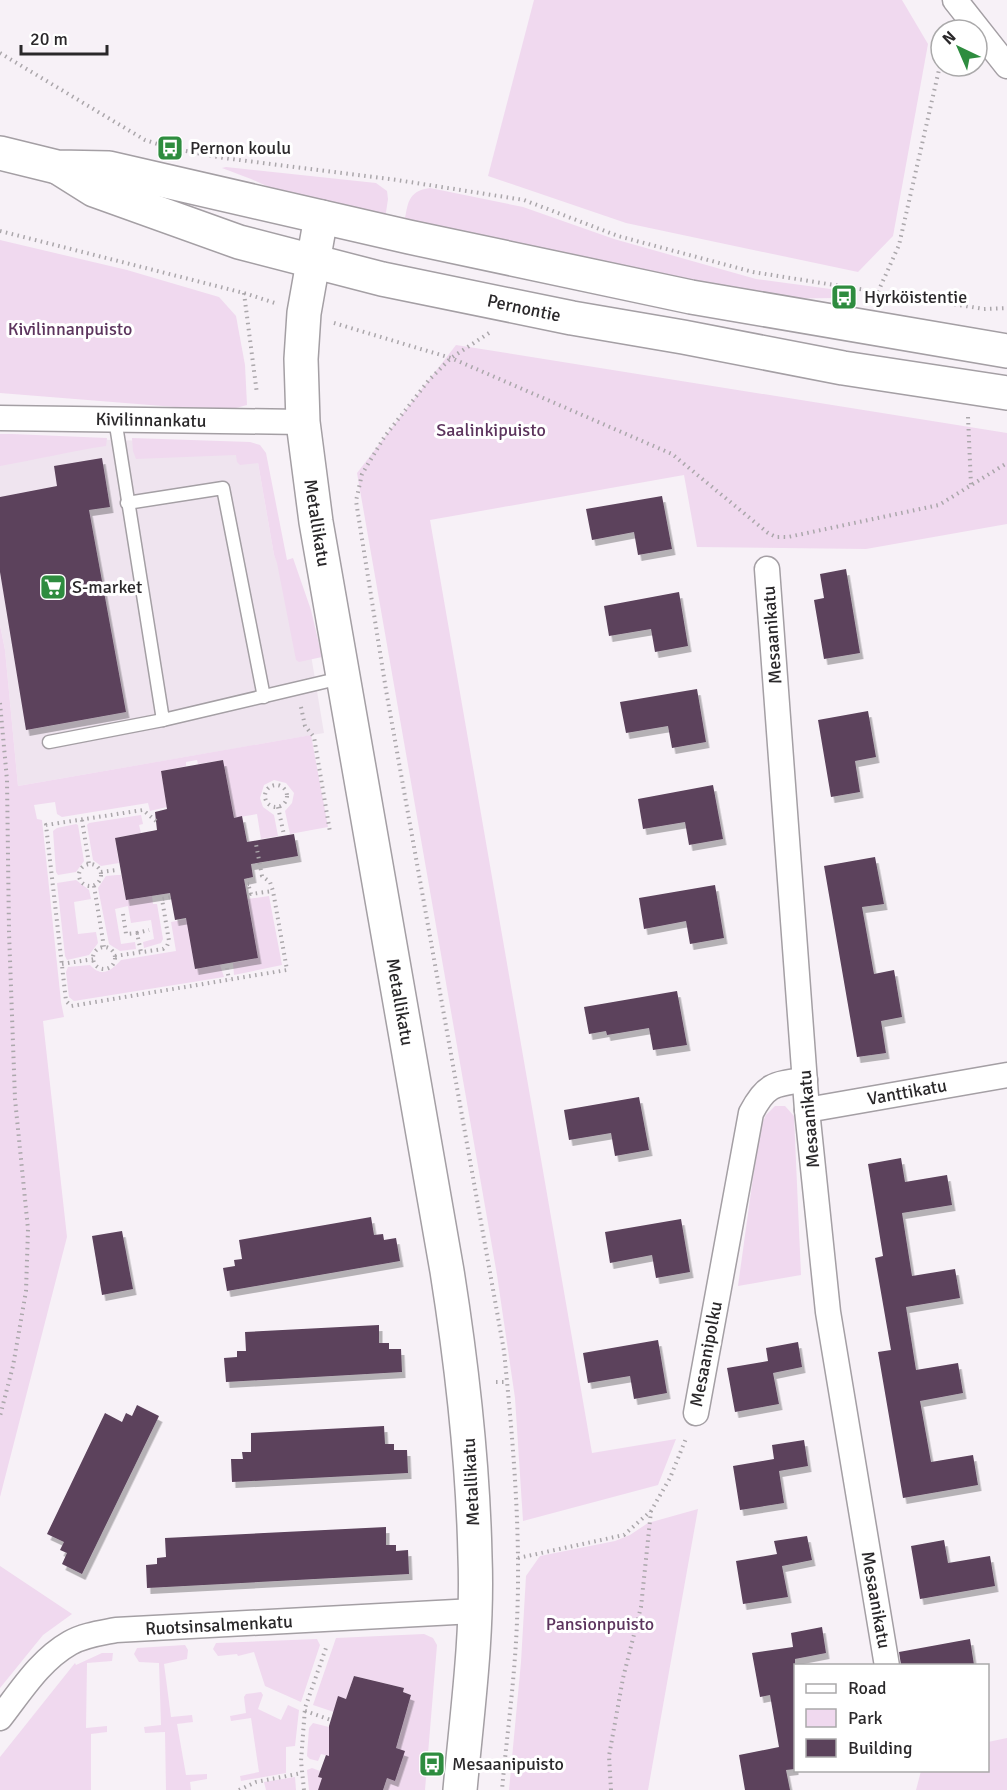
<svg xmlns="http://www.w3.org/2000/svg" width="1007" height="1790" viewBox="0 0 1007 1790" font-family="Signika,sans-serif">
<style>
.built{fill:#efe4ef}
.green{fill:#f0d9ef}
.building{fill:#5b425b;filter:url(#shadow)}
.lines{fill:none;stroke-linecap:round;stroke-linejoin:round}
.lane-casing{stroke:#a49fa4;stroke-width:15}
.street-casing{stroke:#a49fa4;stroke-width:27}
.secondary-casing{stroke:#a49fa4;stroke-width:36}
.path{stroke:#aba7ab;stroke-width:4;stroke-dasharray:1.5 4.5;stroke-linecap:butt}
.lane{stroke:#fff;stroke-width:12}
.street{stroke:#fff;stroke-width:24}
.secondary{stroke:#fff;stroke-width:33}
.path-bridge{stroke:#aba7ab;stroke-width:4;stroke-dasharray:1.5 4.5;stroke-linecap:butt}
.labels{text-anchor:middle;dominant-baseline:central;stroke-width:6;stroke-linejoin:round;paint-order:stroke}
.poi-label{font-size:18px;fill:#2a282a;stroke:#fff;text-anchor:start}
.street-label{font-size:18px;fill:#2a282a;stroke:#fff}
.park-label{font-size:18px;fill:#5c345d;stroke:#fff}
</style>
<defs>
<filter id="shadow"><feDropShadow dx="3.5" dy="6" stdDeviation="0" flood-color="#0004"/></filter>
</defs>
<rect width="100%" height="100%" fill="#f7f1f7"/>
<path class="built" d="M0,437L230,443L258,463L274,555L306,625L324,733L18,786L5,650L0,625Z"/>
<g class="green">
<path d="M534,0H902L928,44L893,236L858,272L626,223L488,176Z"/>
<path d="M226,167L376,183L387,191L388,199L385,219L291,197L251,179L222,168Z"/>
<path d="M430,188L523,207L614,239L756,279L838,290L836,298L755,299L404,224C408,204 407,191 430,188Z"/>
<path d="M0,240L127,270L219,297L236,316L245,365L247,405L225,411L0,393Z"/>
<path d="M456,345L1007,433V524L866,549L697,547L684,475L430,520L592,1453L676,1439L658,1485L523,1521L515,1398L497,1275L357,473Z"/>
<path d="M0,434H12L107,438L106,446C70,451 36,460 0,466Z"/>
<path d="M132,438L250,442L260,445L266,453L287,560L293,558L311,610L322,657L299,662L296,660L277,563L274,555L258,463L240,465L237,462L236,455L136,459L133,451Z"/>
<path d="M0,625L5,650L18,786L311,735L328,827L290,834L285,811L292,803L294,793L286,783L274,780L264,785L260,798L263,807L274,815L278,836L261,839L257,814L234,818L223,760L198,764L197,760L186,762V766L161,771L167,807L150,811L148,803L62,817L57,814L55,802L34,805L37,819L42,820L61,1002L64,1017L43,1021L67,1237L0,1497Z"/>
<path d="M141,815L143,824L139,825L141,833L115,838L119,863L101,866L93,860L87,825L89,823Z"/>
<path d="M76,824L78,825L84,861L76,872L58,875L56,872L53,831L57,828Z"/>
<path d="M117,875H121L126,900L152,896L153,904H157L163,939L161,943L144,948L143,942L154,939L151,920L131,923L128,906L115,909L121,944L135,942L136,949L120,951L109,944L98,888L106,876Z"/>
<path d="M76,880L89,890L91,899L74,902L78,934L96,932L98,943L89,955L67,960L65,956L57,883Z"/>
<path d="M269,896L282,965L234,975L233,963L258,958L248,899Z"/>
<path d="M187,919L195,969L220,965L224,977L74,1001L69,997L66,972L68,967L90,965C102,978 111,971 121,960L176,951L171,922Z"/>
<path d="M775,1106H785L794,1116L801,1275L738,1286L760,1127L766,1115Z"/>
<path d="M698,1509L648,1790H509L521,1662L526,1576L540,1556L615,1541L630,1535L648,1523Z"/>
<path d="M0,1566L72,1614L43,1635L0,1688Z"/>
<path d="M424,1634L433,1638L437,1645L425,1790H383L387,1778L395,1780L404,1751L396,1748L402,1730L393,1727L407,1710L411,1695L403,1692L404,1688L354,1676L346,1699L338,1697L334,1712L313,1705L336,1638Z"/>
<path d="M317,1639L320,1645L301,1702L265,1686L254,1652L238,1656L237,1654L218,1656L213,1649L216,1643Z"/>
<path d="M185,1645L188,1650L187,1659L164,1664L171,1717L192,1715L193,1722L177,1724L186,1775L207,1774V1779L190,1782L191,1790H166L165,1732L145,1733L144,1727L161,1725L159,1663L139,1662L134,1654L137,1648Z"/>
<path d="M102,1653H113L112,1661L87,1663L86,1728L107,1726V1732L91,1734V1790H0V1757L75,1663L76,1665Z"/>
<path d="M261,1692L263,1695L258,1709L281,1720L288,1705L299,1710L295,1746L286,1747V1773L241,1781L240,1776L259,1772L251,1718L231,1721L230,1716L246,1713L244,1697L246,1694Z"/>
<path d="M313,1723L337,1729L329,1756L321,1754L318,1761L310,1759L307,1756L309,1728Z"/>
<path d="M1007,1738V1790H916L921,1771L988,1770V1742Z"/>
<path d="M312,1768L320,1771L318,1777L322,1778L329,1790H309L307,1770Z"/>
<path d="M295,1777L296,1790H266L264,1782Z"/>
</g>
<g class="building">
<path d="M102,458L110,507L89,510L126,712L26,730L0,572V497L57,486L54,466Z"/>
<path d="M662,496L672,549L638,555L634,532L592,540L586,509Z"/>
<path d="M846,569L860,653L824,659L814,600L824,598L820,574Z"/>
<path d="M679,592L688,646L655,652L651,629L609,636L604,606Z"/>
<path d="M697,689L706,742L672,748L668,726L626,733L620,702Z"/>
<path d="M868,711L876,757L855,761L860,792L831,797L818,720Z"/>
<path d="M223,760L234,818L242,816L247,842L294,834L298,856L251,864L253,877L244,879L258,958L195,969L186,918L175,920L170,893L126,900L115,838L157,830L155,812L167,809L161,771Z"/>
<path d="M713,785L723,839L689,845L685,822L643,829L638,799Z"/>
<path d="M875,857L884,904L862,907L874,974L894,970L902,1017L881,1021L886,1053L857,1057L824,866Z"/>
<path d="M715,885L724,938L690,944L686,921L644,929L639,898Z"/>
<path d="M677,991L687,1045L653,1050L649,1028L607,1035L606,1031L589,1034L584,1007Z"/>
<path d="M639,1097L649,1150L615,1156L611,1133L569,1140L564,1110Z"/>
<path d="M901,1158L905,1182L947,1175L952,1205L902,1213L912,1276L955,1269L960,1298L906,1307L916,1370L958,1363L963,1393L920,1401L931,1462L973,1455L978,1485L903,1498L878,1352L891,1350L875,1258L883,1256L868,1164Z"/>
<path d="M371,1217L374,1235L383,1234L384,1240L396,1238L400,1261L227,1291L223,1268L235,1266L234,1260L242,1259L239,1240Z"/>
<path d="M681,1219L690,1272L656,1278L652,1255L610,1263L605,1232Z"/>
<path d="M122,1231L133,1289L102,1295L92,1236Z"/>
<path d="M379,1325V1343H389V1349H401L402,1372L226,1382L224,1358L237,1357V1351H246L245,1332Z"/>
<path d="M658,1340L667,1393L634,1399L630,1376L588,1383L583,1353Z"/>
<path d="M798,1342L802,1367L773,1373L779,1404L735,1412L727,1368L768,1361L766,1348Z"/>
<path d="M137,1405L159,1416L82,1574L62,1564L67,1553L60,1550L64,1542L47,1534L105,1413L122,1422L126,1413L132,1416Z"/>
<path d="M384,1426L385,1444H394V1450H407L408,1473L232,1482L231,1459H243L242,1452H251V1433Z"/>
<path d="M804,1440L808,1466L779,1471L784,1503L740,1510L733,1466L774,1459L772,1445Z"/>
<path d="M386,1527V1545H396V1551L408,1550L409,1574L147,1588L146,1565L157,1564V1558L166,1557L165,1538Z"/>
<path d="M807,1536L812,1560L782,1566L788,1597L743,1604L736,1561L777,1554L774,1541Z"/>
<path d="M944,1540L948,1563L990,1556L995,1586L920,1599L911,1546Z"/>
<path d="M822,1627L826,1653L795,1659V1769L786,1770L790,1790H745L739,1755L779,1747L770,1695L760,1697L752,1653L793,1647L791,1633Z"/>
<path d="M970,1639L974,1665H901L899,1652Z"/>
<path d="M354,1676L404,1688L403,1692L411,1695L396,1748L405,1751L395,1781L387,1778L383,1790H318L322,1778L318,1777L326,1755L329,1756V1726L338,1696L346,1699Z"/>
</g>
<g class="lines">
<defs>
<g id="lane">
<path d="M115,419L163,720L341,678"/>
<path d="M127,503L223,488L264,697"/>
<path d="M49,742L163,720"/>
</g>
<g id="street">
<path d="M955,0L1007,66"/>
<path d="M0,418L303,422"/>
<path d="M767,569L807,1110L828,1312L887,1666"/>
<path d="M807,1110L1007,1075"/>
<path d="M696,1413L751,1113C766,1084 774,1084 805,1080"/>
<path d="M0,1718C21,1691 40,1660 70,1643C84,1635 101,1633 116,1630L474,1611"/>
</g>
<g id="secondary">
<path d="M0,153L57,167L109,168L409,237L691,297L1007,351"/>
<path d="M59,168L94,190L239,242L382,279L572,318L683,337L843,368L1007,393"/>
<path d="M321,217L304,313L301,359L303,422L316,522L447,1271C462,1366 473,1461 475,1557C478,1635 467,1713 460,1790"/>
</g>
</defs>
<use href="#lane" class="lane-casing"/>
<use href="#street" class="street-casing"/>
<use href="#secondary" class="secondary-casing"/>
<g class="path">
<path d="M0,53L145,140L167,147"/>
<path d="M180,150L224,158L397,180L524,200L618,236L753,272L984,309L1007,308"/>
<path d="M0,231L244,293L275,303"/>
<path d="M878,292L899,245L941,61"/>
<path d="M244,293L257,394"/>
<path d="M334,323L451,358L672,454L768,533L776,537H788L939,505L1007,463"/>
<path d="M489,333L451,358L429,380L385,436L362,474L356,501L386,690L504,1351C513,1441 521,1531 517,1621C515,1677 507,1734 502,1790"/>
<path d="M968,417L971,485"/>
<path d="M0,703L7,780L9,932L15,1099L28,1229L26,1291L13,1366L0,1416"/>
<path d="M301,707L305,726L314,737L330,832H329"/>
<circle cx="276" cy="796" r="11"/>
<path d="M278,807L284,835"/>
<path d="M82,820L89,864"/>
<path d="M156,821L143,810L46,825L66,1001L71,1006L287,970L273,891L270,882L262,876L256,844"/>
<circle cx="90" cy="875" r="11"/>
<path d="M101,872L116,870"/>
<path d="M94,886L104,947"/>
<path d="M249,887L251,894L273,891"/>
<path d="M123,914L126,934L137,933L141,952"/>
<path d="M137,933L149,930"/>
<circle cx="104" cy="958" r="11"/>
<path d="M115,956L163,949L167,946L169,941L162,899L171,897"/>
<path d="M62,964L94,959"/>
<path d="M227,968L229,980"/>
<path d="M496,1382H507"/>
<path d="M518,1558L624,1535L651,1511L670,1478L687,1436"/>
<path d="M305,1711L331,1720"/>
<path d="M239,1790L256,1782L302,1773"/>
<path d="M304,1790L301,1761L305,1708L327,1645"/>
<path d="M611,1790L609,1756L623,1678L641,1607L651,1511"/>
</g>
<use href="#lane" class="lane"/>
<use href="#street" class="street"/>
<use href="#secondary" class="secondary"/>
<path class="path-bridge" d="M248,884H249"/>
</g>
<defs>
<symbol id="bus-square" viewBox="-11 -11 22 22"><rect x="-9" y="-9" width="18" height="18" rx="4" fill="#2e8c3f" stroke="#fff"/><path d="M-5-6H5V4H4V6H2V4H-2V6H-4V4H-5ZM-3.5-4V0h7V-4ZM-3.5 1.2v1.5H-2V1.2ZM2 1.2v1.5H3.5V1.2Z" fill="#fff"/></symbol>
<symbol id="supermarket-square" viewBox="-11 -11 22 22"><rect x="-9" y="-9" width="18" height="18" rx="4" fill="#2e8c3f" stroke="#fff"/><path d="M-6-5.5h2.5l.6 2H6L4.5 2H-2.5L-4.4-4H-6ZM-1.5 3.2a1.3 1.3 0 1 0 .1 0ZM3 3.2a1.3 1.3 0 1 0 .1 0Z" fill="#fff"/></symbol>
</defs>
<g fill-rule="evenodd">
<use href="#bus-square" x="155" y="133" width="30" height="30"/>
<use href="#bus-square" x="829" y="282" width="30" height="30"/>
<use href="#supermarket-square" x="38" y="572" width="30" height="30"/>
<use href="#bus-square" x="417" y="1749" width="30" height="30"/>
</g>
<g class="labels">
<g class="poi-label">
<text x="190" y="148">Pernon koulu</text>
<text x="864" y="297">Hyrköistentie</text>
<text x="72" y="587">S-market</text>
<text x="452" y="1764">Mesaanipuisto</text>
</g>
<g class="street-label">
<text transform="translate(524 308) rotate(12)">Pernontie</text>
<text transform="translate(151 420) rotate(1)">Kivilinnankatu</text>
<text transform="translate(317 523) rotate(81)">Metallikatu</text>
<text transform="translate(772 635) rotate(-94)">Mesaanikatu</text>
<text transform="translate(400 1002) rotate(80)">Metallikatu</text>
<text transform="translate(907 1092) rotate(-10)">Vanttikatu</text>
<text transform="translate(809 1119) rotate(-95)">Mesaanikatu</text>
<text transform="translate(706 1354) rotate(-79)">Mesaanipolku</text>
<text transform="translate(471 1482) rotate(-93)">Metallikatu</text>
<text transform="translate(876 1600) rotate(80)">Mesaanikatu</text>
<text transform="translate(219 1625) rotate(-3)">Ruotsinsalmenkatu</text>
</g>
<g class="park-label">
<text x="70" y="329">Kivilinnanpuisto</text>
<text x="491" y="430">Saalinkipuisto</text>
<text x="600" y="1624">Pansionpuisto</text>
</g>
</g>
<rect x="794" y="1664" width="195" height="108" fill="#ffffff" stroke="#aaa9aa" stroke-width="1.5"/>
<rect x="806" y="1684" width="30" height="9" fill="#ffffff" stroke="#aaa9aa" stroke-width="1.5"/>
<text x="848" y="1694" font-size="18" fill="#2a282a">Road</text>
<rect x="806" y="1709" width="30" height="18" fill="#f0d9ef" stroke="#aaa9aa" stroke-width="1.5"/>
<text x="848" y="1724" font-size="18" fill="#2a282a">Park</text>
<rect x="806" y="1739" width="30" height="18" fill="#5b425b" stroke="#aaa9aa" stroke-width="1.5"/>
<text x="848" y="1754" font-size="18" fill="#2a282a">Building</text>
<g transform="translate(959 48) rotate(316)"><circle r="28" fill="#ffffff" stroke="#aaa9aa" stroke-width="1.5"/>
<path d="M0-4.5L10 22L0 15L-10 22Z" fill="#2e8c3f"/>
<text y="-9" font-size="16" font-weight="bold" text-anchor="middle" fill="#2a282a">N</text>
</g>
<path d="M21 45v9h86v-9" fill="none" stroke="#2a282a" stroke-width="3"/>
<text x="30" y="45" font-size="18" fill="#2a282a" stroke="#ffffff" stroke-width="4.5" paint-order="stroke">20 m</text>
</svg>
